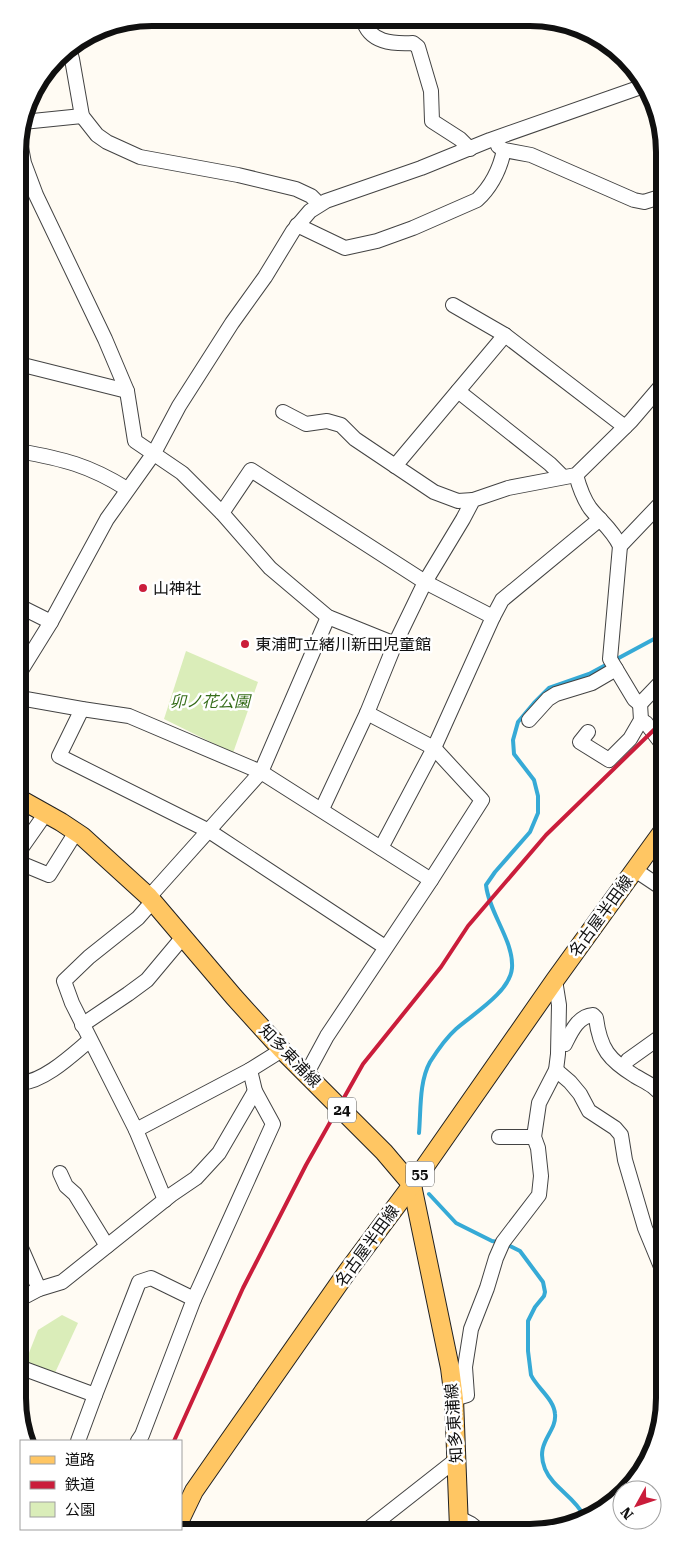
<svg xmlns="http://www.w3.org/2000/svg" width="682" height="1550" viewBox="0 0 682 1550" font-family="'Roboto Serif','Noto Sans JP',serif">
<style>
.green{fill:#daedb9}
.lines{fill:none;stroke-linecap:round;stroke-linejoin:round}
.stream{stroke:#36aad6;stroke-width:4}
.minor-casing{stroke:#434343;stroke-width:16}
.major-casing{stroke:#212121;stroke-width:20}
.minor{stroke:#fff;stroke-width:14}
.major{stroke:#ffc663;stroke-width:18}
.rail{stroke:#ca1d3b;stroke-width:4}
.poi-dot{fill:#ca1d3b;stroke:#fff;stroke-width:2}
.labels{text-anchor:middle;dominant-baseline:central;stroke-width:5;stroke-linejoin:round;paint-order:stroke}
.shield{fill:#fff;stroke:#585858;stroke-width:1}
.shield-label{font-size:15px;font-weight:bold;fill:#101010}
.poi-label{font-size:16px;fill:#101010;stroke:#fff;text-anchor:start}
.park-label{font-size:16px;font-style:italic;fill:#366d1b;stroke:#fff}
.street-label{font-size:16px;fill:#101010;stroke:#fff}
.rim{fill:none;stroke:#101010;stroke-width:6}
</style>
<rect width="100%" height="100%" fill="#fffbf3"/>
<g class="green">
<path d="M186,651L258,682L233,753L164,719Z"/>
<path d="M62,1315L78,1323L54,1375L25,1363L38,1330Z"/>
</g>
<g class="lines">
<g class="stream">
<path d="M419,1133C421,1110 419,1082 430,1062C437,1051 447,1037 456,1029C473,1014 510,992 512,968C514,941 489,913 486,885L495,872L530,832L538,813V796L534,780L514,754L513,740L518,722L534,703L549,688L589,674L654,639L662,632"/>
<path d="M429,1194L456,1223L492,1241L504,1243L520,1251L543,1282L545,1292L544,1296L535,1307L528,1321V1351L531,1375C537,1388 554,1399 555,1414C557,1433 534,1442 545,1469C553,1488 575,1497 584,1516"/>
</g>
<defs>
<g id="minor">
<path d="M363,19C369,43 393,44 413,43L418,47L431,91L432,121L460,139L470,149"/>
<path d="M69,48L72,59L82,116L97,135L107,142L140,157L238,175L296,189L311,196L319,204"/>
<path d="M23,122L82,116"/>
<path d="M19,137L24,163L36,195L105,339L127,391L135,441L182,473L222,513L270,568L328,617L395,644"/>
<path d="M498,146L504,150L531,155L634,200L644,202L660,197"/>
<path d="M297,225L345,248L377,241L413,228L477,200C492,186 500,169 504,150"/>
<path d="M453,305L505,335L625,427"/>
<path d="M19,364L127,391"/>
<path d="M458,391L550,464L563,477"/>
<path d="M283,412L306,424L327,421L341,425L355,439L434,492L458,501L473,500"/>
<path d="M19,451C63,459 89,465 127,489"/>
<path d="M395,466L505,335"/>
<path d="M576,475C579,486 583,498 590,508C600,521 613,530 620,546L610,659L634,699L640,704L662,681"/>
<path d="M222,513L251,470L425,582L493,617L434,748L381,848"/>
<path d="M620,546L661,503"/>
<path d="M19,606L51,622"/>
<path d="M493,617L502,600L600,519"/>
<path d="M20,672L51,622L107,519L154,453L179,406L232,323L265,277L293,231L310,211L326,201L421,168L490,140L641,87"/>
<path d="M20,698L82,709L129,716L261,772L431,880"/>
<path d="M82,709L59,756L209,831L385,947"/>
<path d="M529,720L548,699L556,694L592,683L616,669"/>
<path d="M641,720L646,723L662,744"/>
<path d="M588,732L580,742L609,760L630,739L641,720L640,704"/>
<path d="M322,809L367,713L395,644L425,582L463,519L473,500L508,488L576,475L631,421L661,386"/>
<path d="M20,850L46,813"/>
<path d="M20,863L49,875L76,832"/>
<path d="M635,870L662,888"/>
<path d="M149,897L261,772L328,617"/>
<path d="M152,902L138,918L89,957L64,981L72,1003L136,1130L250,1070L282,1050"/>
<path d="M82,1025L128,994L147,980L183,937"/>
<path d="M559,1043L565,1044C571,1032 578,1016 593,1015L596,1018C600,1049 609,1060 635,1076C647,1083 654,1085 663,1097"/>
<path d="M623,1067L628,1060L663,1035"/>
<path d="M556,1070L570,1082L580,1094L589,1111L615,1128L621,1135L625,1160L645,1228L664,1274"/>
<path d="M307,1073L327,1036L431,880L482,800L434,748L367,713"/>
<path d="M21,1083C45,1081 72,1055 90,1040"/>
<path d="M136,1130L165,1200"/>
<path d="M499,1137H534"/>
<path d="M60,1173L66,1186L75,1194L107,1246"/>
<path d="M22,1250L39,1289"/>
<path d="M22,1298L39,1289L62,1282L171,1195L196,1178L219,1153L255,1091"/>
<path d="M22,1368L95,1395"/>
<path d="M454,1399L467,1395L465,1367L471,1329L487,1288L496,1258L503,1242L539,1195L541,1176L538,1148L534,1137L539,1103L556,1070L558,1054L559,1005L555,980"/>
<path d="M78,1441L95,1395L139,1282L151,1278L194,1299"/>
<path d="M138,1441L142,1435L194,1299L273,1124L255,1091L250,1070"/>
<path d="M459,1518L471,1524L476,1528"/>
<path d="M368,1529L452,1463H457"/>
</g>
<g id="major">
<path d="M20,799L61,822L82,836L149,897L234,997L282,1050L384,1152L412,1185L450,1368L454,1399L459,1528"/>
<path d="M181,1518L194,1491L226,1445L347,1272L412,1185L555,980L662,832"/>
<path d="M175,1530L176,1529"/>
</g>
</defs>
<use href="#minor" class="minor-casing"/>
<use href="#major" class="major-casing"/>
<use href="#minor" class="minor"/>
<use href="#major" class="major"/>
<g class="rail">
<path d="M174,1441L243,1288L306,1165L363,1064L441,967L468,926L546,835L662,722"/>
<path d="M149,1530V1529"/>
</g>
</g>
<g class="poi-dot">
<circle cx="143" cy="588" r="5"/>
<circle cx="245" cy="644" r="5"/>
</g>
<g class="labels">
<g class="shield">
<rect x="328" y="1097.5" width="28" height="25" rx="4"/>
<rect x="406" y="1161.5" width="28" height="25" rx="4"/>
</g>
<g class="shield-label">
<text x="342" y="1110">24</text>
<text x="420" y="1174">55</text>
</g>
<g class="poi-label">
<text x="153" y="588">山神社</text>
<text x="255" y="644">東浦町立緒川新田児童館</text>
</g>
<g class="park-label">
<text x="210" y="701">卯ノ花公園</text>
</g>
<g class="street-label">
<text transform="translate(601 916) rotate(-54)">名古屋半田線</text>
<text transform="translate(290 1056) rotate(46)">知多東浦線</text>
<text transform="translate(367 1246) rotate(-54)">名古屋半田線</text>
<text transform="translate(454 1423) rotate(-94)">知多東浦線</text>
</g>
</g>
<path d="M0 0H682V1550H0ZM152 26H530A126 126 0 0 1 656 152V1398A126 126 0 0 1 530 1524H152A126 126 0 0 1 26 1398V152A126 126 0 0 1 152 26Z" fill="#fff" fill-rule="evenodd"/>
<path class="rim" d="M152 26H530A126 126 0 0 1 656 152V1398A126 126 0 0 1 530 1524H152A126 126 0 0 1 26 1398V152A126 126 0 0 1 152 26Z"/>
<rect x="20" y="1440" width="162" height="90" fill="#ffffff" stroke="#9f9f9f"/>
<rect x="30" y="1456" width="25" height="8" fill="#ffc663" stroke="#9f9f9f"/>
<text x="65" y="1465" font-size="15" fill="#101010">道路</text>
<rect x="30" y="1481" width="25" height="8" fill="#ca1d3b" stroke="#9f9f9f"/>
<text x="65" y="1490" font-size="15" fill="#101010">鉄道</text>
<rect x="30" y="1502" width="25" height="15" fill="#daedb9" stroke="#9f9f9f"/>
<text x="65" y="1515" font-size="15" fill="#101010">公園</text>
<g transform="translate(637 1505) rotate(230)"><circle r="24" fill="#ffffff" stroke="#9f9f9f"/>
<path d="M0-4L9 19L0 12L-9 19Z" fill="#ca1d3b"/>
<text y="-8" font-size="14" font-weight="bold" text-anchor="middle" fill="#101010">N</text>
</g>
</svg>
